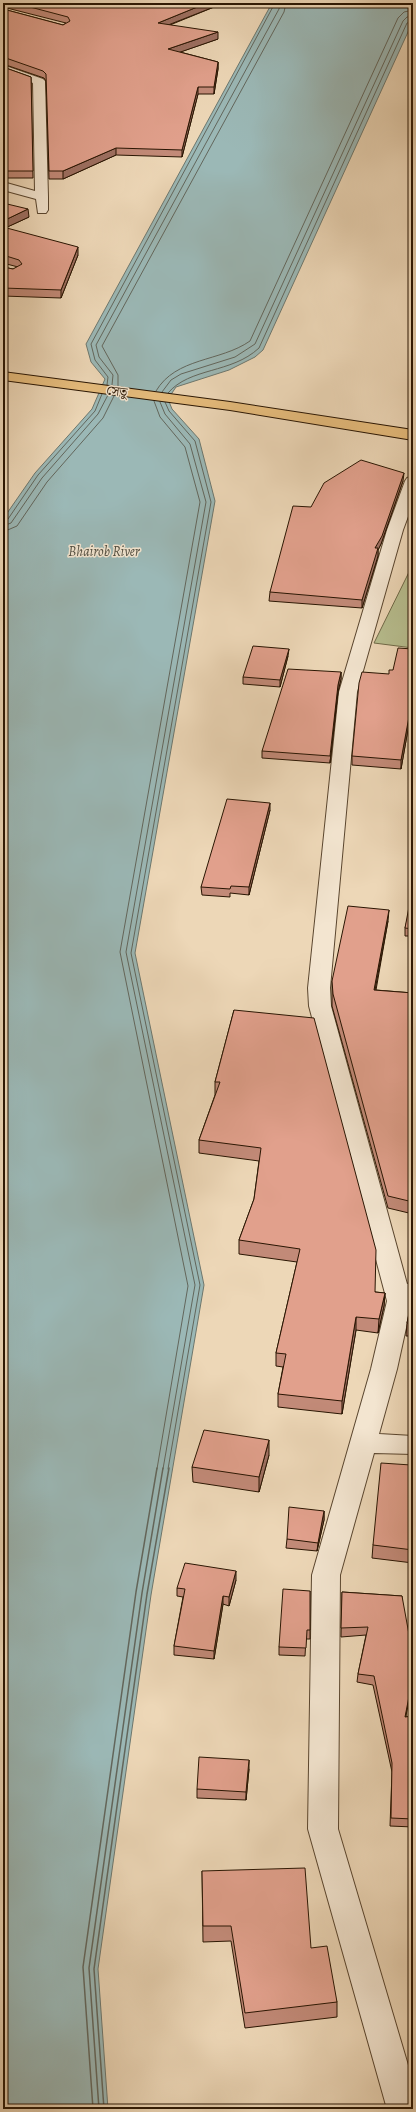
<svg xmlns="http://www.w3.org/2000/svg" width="416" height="2112" viewBox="0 0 416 2112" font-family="Alegreya,'Noto Serif Bengali',serif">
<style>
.green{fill:#b7be8f;stroke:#706a48}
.water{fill:#9bb8b6;stroke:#6d776e}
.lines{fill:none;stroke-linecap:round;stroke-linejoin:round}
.shore-far1{stroke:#62665c;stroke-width:1}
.shore{stroke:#62665c;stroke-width:1.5}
.street-casing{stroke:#5a462f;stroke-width:2}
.highway-casing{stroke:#291502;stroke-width:2}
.street{fill:#f3e5d0;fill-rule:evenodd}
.highway{fill:#e6bc7c;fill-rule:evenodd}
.wall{fill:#c28a78;stroke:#291502}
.shaded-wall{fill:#9e7062;stroke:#291502}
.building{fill:#e1a08c;stroke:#291502}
.labels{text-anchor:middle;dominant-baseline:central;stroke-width:3;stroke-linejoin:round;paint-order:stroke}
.far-street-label{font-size:13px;fill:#291502;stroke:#f3e5d0}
.far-water-label{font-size:14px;font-style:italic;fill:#514e41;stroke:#f3e5d0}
</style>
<rect width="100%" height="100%" fill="#edd7b7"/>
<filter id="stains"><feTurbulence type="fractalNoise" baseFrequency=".005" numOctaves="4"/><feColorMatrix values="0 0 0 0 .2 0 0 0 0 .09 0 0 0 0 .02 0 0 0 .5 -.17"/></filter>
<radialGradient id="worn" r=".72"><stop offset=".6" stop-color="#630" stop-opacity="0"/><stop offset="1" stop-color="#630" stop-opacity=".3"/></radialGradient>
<path class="green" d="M413,564V648L374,643Z"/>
<path class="water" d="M272,3H413V21L263,350L255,357L229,370L176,387L168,399L172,409L199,439L215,501L135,953L204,1285L151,1595L98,1969L108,2109H3V519L35,473L92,409L105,379L91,362L86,344Z"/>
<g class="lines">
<g class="shore-far1">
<path d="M107,385L108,377L95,360L91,344L275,3"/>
<path d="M112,385L113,375L99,357L96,345L279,9L280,3"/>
<path d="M118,386V375L102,346L284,12L286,3"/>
<path d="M156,391C176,357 220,362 250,341L398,18L404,12L413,10"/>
<path d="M162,392L171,380L181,374L235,357L255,344L403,21L407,17L413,16"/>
<path d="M168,393C190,367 231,374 259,348L407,23L413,21"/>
<path d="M154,401L160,417L185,447L200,502L120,952L188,1286L157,1469"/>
<path d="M160,402L165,414L190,444L206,502L126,952L195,1285L163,1469"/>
<path d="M165,402L169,411L195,441L211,502L131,953L200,1285L168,1469"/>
<path d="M3,521L8,519L38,475L95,411L102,394"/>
<path d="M3,526L11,523L42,478L98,414L108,395"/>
<path d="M3,532L17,526L47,482L103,418L114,396"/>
</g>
<g class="shore">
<path d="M93,2109L83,1967L136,1592L157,1468"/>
<path d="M99,2109L89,1968L142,1593L163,1468"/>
<path d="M104,2109L94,1969L147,1594L169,1468"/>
</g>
<defs>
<g id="street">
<path d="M3,65L43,79L45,81L48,197V210L46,213H38L36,199L3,190V182L35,191L33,83L3,72Z"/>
<path d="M413,476V503L403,530L357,692L330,988L331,1006L407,1284L413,1282V1303L411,1305L397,1369L379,1434L413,1436V1454L374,1453L340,1575L338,1829L413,2082V2109H387L308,1829L312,1575L371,1369L387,1301L309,1006L308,988L339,692L387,530L405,481L407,478Z"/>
</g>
<path id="highway" d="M3,372L230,402L413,430V440L230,410L3,380Z"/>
</defs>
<use href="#street" class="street-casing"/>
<use href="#highway" class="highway-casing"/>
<use href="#street" class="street"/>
<use href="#highway" class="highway"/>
</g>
<g class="wall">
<path d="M3,3H224L170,25L218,39L180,52L218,62V69L214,94H198L182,157L116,155L63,179H49L46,81L44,78L3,64V9L63,25L66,23L3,7Z"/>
<path d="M3,67L31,77L33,178H3Z"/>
<path d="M3,203L29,217L5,228L78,255L61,298L3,296V267L13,269L18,267L3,263Z"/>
<path d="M403,481L381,544L378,550V556L362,608L269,601L270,592L311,507Z"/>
<path d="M413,649V701L401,769L352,765V756L389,674L393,670Z"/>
<path d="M288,656L280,687L243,684V677Z"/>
<path d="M341,672V679L338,692L330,763L262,758V751Z"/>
<path d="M270,810L249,895L230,893V897L202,895L201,887Z"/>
<path d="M413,897V936H405V928Z"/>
<path d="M388,921L376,990L413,993V1214L388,1208L332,1006V981Z"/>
<path d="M234,1010L375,1292L385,1293L384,1306L378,1333L356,1330L342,1414L278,1407V1394L283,1367L276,1366V1353L297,1262L239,1254V1240L254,1199L259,1161L199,1153V1140L215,1095V1082Z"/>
<path d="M413,1297V1336H406L407,1323Z"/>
<path d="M413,1447V1563L372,1558L373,1545L411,1465Z"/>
<path d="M269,1455L259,1492L193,1482L192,1467Z"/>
<path d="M324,1511V1520L317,1551L286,1548L287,1539Z"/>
<path d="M236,1580L229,1606L223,1604L214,1659L174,1655V1646L183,1597L177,1596V1588Z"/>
<path d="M310,1591V1639H306L305,1656L279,1655V1647Z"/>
<path d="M342,1592L402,1596L406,1717L413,1716V1827L390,1826L392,1772L373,1685L357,1682L358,1674L366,1635L341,1637Z"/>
<path d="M249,1769L246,1800L197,1798V1789Z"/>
<path d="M202,1871L311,1948L337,2002V2017L245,2028L231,1941L203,1942Z"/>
</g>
<g class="shaded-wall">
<path d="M207,3H224L158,29V23Z"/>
<path d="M218,32V39L169,56L168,49Z"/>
<path d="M218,62V69L214,94V87Z"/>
<path d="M198,87V94L182,157V150Z"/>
<path d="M116,148V155L63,179V171Z"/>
<path d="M28,209L29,217L3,229V221Z"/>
<path d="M78,247V255L61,298V290Z"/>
<path d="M404,473L403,481L381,544L378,550V556L362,608V600L375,548Z"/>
<path d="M289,649L288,656L280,687V680Z"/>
<path d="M341,672V679L338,692L330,763L338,685Z"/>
<path d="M413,695V701L401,769V760Z"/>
<path d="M270,803V810L249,895V887Z"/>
<path d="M389,910L388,921L373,1001L374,990Z"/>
<path d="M385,1293L384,1306L378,1333L379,1319Z"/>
<path d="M356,1317V1330L342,1414V1401Z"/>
<path d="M269,1440V1455L259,1492V1477Z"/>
<path d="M324,1511V1520L317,1551L318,1543Z"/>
<path d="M236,1571V1580L229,1606V1597Z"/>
<path d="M223,1596V1604L214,1659V1651Z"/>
<path d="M413,1676V1682L404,1725L405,1717Z"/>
<path d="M249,1760V1769L246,1800V1792Z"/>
</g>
<g class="building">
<path d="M15,3H207L158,23L218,32L168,49L218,62L214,87H198L182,150L116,148L63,171H49L46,74L43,71L3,57V9L63,25L70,21L68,17Z"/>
<path d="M3,67L31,77L33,171H3Z"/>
<path d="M3,203L28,209L3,221Z"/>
<path d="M3,227L78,247L61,290L3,288V267L13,269L22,264L19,260L3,255Z"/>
<path d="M361,460L404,473L382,536L375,548H378L362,600L270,592L293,506L311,507L324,483Z"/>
<path d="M253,646L289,649L280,680L243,677Z"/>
<path d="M398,648L413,649V695L401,760L352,756L359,683L362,672L389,674V670H393Z"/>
<path d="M288,669L341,672L338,685L330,756L262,751Z"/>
<path d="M227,799L270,803L249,887L231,886L230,889L201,887Z"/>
<path d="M411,896L413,897V929L405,928Z"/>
<path d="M348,906L389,910L374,990L413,993V1028L412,1033H413V1202L388,1196L333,994L332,981Z"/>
<path d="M234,1010L314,1018L376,1250L375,1292L385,1293L379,1319L356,1317L342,1401L278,1394L286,1354L276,1353L300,1249L239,1240L254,1199L261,1148L199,1140L220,1082H215Z"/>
<path d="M412,1297H413V1324L407,1323Z"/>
<path d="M204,1430L269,1440L259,1477L192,1467Z"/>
<path d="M413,1447V1550L373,1545L381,1463L411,1465Z"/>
<path d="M289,1507L324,1511L318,1543L287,1539Z"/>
<path d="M185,1563L236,1571L229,1597L223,1596L214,1651L174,1646L185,1589L177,1588Z"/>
<path d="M283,1589L310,1591V1630H307L306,1648L279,1647Z"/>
<path d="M342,1592L402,1596L412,1651H413V1676L405,1717L413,1716V1819L391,1818L392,1763L374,1676L358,1674L368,1627L341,1628Z"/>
<path d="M199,1757L249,1760L246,1792L197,1789Z"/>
<path d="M305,1868L311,1948L327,1946L337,2002L245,2013L231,1926H203L202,1871Z"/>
</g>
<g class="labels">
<g class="far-street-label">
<text transform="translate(117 391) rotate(7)">সেতু</text>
</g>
<g class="far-water-label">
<text x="104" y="551">Bhairob River</text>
</g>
</g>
<rect width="416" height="2112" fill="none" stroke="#edd7b7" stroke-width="16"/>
<rect x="4" y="4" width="408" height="2104" fill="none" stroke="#291502" stroke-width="2"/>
<rect x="8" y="8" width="400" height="2096" fill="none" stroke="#291502"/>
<rect width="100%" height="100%" filter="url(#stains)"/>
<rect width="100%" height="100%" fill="url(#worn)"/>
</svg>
